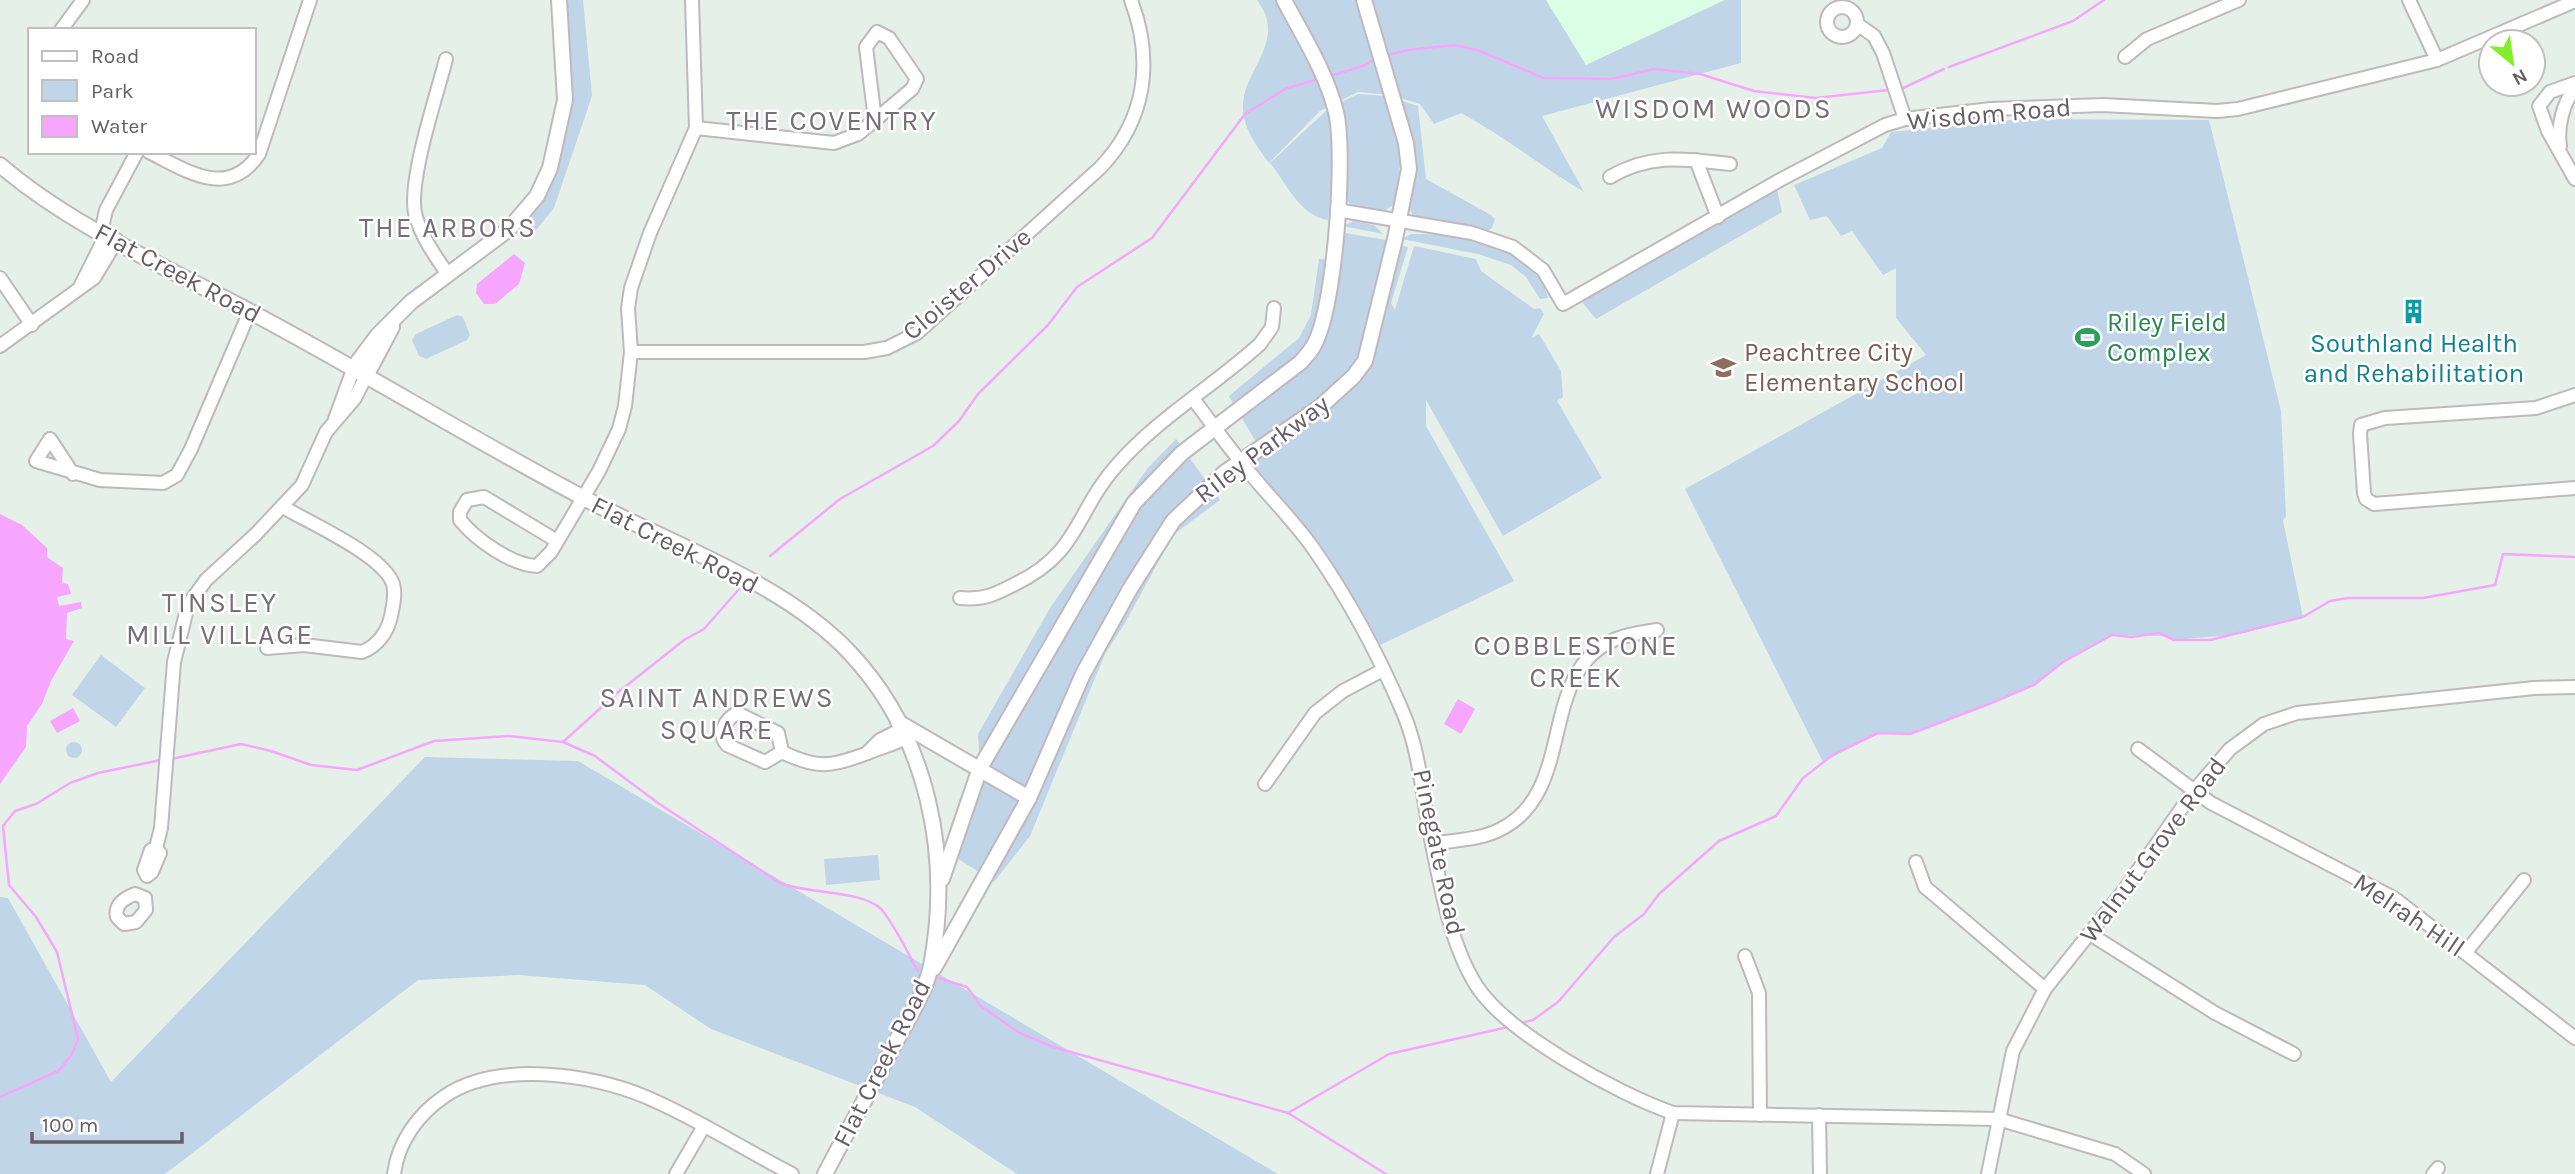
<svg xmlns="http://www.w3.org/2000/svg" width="2575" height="1174" viewBox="0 0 2575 1174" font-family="Karla,sans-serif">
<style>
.commercial{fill:#dbffe4}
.green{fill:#c1d5e8}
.water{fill:#f7a6ff}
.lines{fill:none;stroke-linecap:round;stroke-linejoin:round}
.stream{stroke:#f7a6ff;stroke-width:2.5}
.minor-casing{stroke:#bfb8be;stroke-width:16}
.tertiary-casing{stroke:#bfb8be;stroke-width:18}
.minor{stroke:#fff;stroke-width:12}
.tertiary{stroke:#fff;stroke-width:14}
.labels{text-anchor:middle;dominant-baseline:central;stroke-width:5;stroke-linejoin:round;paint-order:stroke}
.street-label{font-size:26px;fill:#665d66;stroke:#fff}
.leisure-label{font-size:26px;fill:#27864d;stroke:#fff;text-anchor:start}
.culture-label{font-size:26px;fill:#0d838f;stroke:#fff}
.education-label{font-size:26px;fill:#785e54;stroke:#fff;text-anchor:start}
.neighbourhood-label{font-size:28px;letter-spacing:2px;fill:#786e78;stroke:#fff}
</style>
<rect width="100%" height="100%" fill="#e5f0e8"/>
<path class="commercial" d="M1546,0H1723L1586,65Z"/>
<g class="green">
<path d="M551,0H583L592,96L554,208L527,241L557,98Z"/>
<path d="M1257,0H1546L1586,65L1725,0H1741V63L1542,116L1584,192C1542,167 1504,136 1461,113L1434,124L1420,104L1391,95L1358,92L1320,111L1269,163C1257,146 1244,130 1243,109C1241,70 1289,42 1257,0Z"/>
<path d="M1358,94L1389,96L1401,152L1396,203L1381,213C1361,210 1350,210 1342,191L1337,104Z"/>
<path d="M1396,99L1418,106L1426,179L1491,215L1495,219L1492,228L1484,233L1413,216L1407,202Z"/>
<path d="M1328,109L1334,153L1328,220C1300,216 1287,184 1270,163Z"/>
<path d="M2020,119L2209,120L2281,411L2286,516L2283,521L2303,617L2240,634L2174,640L2165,636L2112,635L2063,662L2034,685L1910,734L1878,733L1823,762L1685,489L1926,355L1896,318V268L1883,275L1852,231L1841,236L1827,216L1810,220L1794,185L1882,148L1891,132Z"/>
<path d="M1777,189L1782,212L1596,319L1581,301Z"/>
<path d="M1354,221L1374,225L1383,234L1343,226Z"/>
<path d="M1340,232L1386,240L1377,281L1385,295L1399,245L1408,247L1391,303L1395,310L1414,246L1476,259L1481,271L1534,309L1540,308L1544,314L1531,338L1539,334L1561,371L1563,397L1557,401L1602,478L1503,536L1426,400V426L1514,581L1374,648L1320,559L1241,462L1260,449L1229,396L1299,338L1311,315L1319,259L1335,260Z"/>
<path d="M1411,234C1458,233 1533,245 1548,298L1540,299L1526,277L1511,265L1478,254L1402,239Z"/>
<path d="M457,315L463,317L470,335L467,340L426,359L419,356L412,340L416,334Z"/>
<path d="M1176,439L1220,500L1173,535L1125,623L1105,654L1030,836L994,882L957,858L959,831L980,768L978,734L1050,608L1147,469Z"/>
<path d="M101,655L145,688L116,727L72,695Z"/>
<circle cx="74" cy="750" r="8"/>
<path d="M425,757L578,761L1278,1174H1017L915,1107L711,1029L645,985L518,975L418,980L165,1174H0V897L8,898L111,1082Z"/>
<path d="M878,855L880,880L826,885L824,859Z"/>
</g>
<g class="water">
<path d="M514,254L525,263L519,284L495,304H484L476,293L477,284Z"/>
<path d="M0,514L22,525L47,548V557L63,568L62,583L68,584L71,594L57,597L59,606L81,602L82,608L67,613L66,639L74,641L51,681L42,704L27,726L26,747L0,784Z"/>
<path d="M1458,699L1475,709L1461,734L1444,724Z"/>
<path d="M73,708L80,721L57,733L50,721Z"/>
</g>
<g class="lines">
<g class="stream">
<path d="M1386,56L1407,50L1455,45L1477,50L1544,78L1612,79L1654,69L1700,74L1754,91L1816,98L1888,90"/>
<path d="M1949,67L2073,21L2104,0"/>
<path d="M1330,76L1366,65L1375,58"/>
<path d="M1901,89L1944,69"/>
<path d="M770,556L840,499L933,446L959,421L978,394L1048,325L1077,287L1152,238L1245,114L1285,89L1318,79"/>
<path d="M563,742L616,694L684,640L704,629L740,588"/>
<path d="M171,759L241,744L271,751L311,765L357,770L434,741L509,736L563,742L595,756L658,803L780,883C807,894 862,890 881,909C894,923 908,954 918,971"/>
<path d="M935,977L967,987L981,1006L1018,1032L1053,1047L1288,1113L1386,1174"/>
<path d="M1521,1023L1533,1020L1558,1002L1614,937L1644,914L1659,894L1719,841L1776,816L1803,778L1834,754L1878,733L1910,734L1989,704L2034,685L2063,662L2112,635L2132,637L2159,633L2174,640H2210L2303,617L2330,601L2348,598H2423L2495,585L2503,554L2575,557"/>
<path d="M0,1097L58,1071L71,1056L78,1039L57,952L36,917L9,885L3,826L15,811L36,804L70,783L98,773L161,760"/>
<path d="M1288,1113L1389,1054L1508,1027"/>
</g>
<defs>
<g id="minor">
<path d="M2409,0L2437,60"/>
<circle cx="1842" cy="22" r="15"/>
<path d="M1857,24L1874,36L1883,53L1905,119"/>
<path d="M61,30L83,0"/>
<path d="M877,32L889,38L917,79L912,89L875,120L866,47Z"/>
<path d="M2125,57L2147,39L2239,0"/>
<path d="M446,59C437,95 406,185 416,217C422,237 435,256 447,273"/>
<path d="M2575,83L2550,92L2539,106L2548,131L2575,179"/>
<path d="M696,128L834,143L858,134L875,120"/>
<path d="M2560,146C2557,127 2563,103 2575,88"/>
<path d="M149,152C187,171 228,200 259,154L310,0"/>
<path d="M1696,160L1718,217"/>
<path d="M1610,177C1651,153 1685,159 1730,164"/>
<path d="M1337,210L1472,233L1513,247L1543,270L1563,304L1780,180L1885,125L1905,119L1991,109L2103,105L2217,111L2238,109L2437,60L2575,1"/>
<path d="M101,232L106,210L137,152"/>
<path d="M0,278L32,325"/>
<path d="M80,287L106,235"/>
<path d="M0,346L94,278L117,240"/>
<path d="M631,352H864L887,348L917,333L1100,168C1146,120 1154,61 1131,0"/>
<path d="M2575,395L2536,408L2385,418L2361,425L2360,434L2364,493L2366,499L2374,504L2575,488"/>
<path d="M1194,400C1210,421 1225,443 1242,463C1264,492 1292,518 1313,548C1348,598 1378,654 1402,710C1421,753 1422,799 1432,844C1441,889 1451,945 1476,985C1506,1033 1618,1094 1673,1113L1998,1119L2115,1154L2144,1174"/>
<path d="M335,419L354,367"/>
<path d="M73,474L50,439L36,461L100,480L163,483L177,475L191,449L250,311"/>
<path d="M557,541L484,497L467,500L460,512V520C476,540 512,565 537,566L551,552L599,471L619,429L625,406L631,352L628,308L631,288L650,233L696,128L692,0"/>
<path d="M960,598C984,600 994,595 1015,584C1080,553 1075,512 1117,465C1158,418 1215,385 1260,344L1272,327L1274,308"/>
<path d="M267,648L304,645L362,652C378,646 388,631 391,616C393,606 396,594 393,584C383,555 310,523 283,507"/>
<path d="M737,713L778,733L782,752L765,762L727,745C717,733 725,720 737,713Z"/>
<path d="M2138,749L2211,803L2394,898L2575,1038"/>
<path d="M782,752C817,769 830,767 865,754C879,748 892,745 906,738"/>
<path d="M867,753L880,740L902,729"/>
<path d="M1265,784L1315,713L1343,691L1383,670"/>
<path d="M1432,844C1454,840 1479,840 1499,830C1579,792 1535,672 1616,639C1629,634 1644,632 1657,630"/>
<path d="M156,848L151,850L144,870L147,876L152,872L160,853L156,848L161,828L174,662L188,605L206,580L256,534L302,485L326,432L355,398L366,376"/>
<path d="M1916,862L1925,887L2045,989"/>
<path d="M135,894L145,898L146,910L136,922L124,924L117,917C114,904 125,898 135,894Z"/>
<path d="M2090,934L2215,1013L2294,1054"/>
<path d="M2466,952L2524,880"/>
<path d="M1745,956L1759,993L1760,1115"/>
<path d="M1819,1115L1820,1174"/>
<path d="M394,1174C398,1142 418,1114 445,1096C497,1061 590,1073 646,1097C696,1118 743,1149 792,1174"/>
<path d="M676,1174L704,1126"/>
<path d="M1657,1174L1673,1113"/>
<path d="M1988,1174L2013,1051L2045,989L2125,889L2193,792L2230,749L2264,724L2297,713L2534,688L2575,687"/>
<path d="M2433,1174L2438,1168"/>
</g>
<g id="tertiary">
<path d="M0,165C76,230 174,270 262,318C370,376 474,440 582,497C667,543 784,582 850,653C928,736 952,856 931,966C925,993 908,1019 895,1043C872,1087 848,1130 825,1174"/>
<path d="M354,367L378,335L411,302L509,229L537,196L550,168L565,100L559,0"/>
<path d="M366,376L392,327"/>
<path d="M898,722L1029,798"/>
<path d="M942,879L980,768L1134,503L1182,453L1301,362C1305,357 1311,351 1314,345C1335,309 1346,154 1336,112C1326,72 1303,36 1284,0"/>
<path d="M934,968L1029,798L1083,674L1130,589L1173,521L1224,473L1320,407L1354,376L1365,361L1395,239L1409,169L1406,143L1364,0"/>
</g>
</defs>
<use href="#minor" class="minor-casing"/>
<use href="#tertiary" class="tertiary-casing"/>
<use href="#minor" class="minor"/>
<use href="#tertiary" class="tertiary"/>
</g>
<defs>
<symbol id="building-bare" viewBox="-9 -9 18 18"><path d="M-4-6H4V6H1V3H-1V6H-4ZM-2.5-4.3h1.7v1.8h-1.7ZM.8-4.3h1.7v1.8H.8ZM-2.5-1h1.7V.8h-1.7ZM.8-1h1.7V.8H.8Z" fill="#0f9aa8" stroke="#fff" stroke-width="2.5" paint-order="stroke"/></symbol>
<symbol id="stadium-bare" viewBox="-9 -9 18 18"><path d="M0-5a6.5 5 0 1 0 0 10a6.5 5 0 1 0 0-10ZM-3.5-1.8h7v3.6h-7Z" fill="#2e9e5b" stroke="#fff" stroke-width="2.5" paint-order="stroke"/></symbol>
<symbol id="school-bare" viewBox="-9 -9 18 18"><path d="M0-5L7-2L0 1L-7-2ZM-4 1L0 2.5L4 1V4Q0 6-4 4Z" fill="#8d6e63" stroke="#fff" stroke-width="2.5" paint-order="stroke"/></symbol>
</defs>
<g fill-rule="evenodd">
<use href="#building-bare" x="2396" y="294" width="35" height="35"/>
<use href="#stadium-bare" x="2070" y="320" width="35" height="35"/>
<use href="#school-bare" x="1706" y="350" width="35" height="35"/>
</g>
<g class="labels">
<g class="street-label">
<text transform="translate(1989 114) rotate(-5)">Wisdom Road</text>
<text transform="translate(178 273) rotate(28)">Flat Creek Road</text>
<text transform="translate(967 284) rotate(-40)">Cloister Drive</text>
<text transform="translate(1262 449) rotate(-37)">Riley Parkway</text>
<text transform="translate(675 545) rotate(27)">Flat Creek Road</text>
<text transform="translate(2153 850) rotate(-53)">Walnut Grove Road</text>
<text transform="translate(1439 852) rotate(78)">Pinegate Road</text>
<text transform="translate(2409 915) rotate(34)">Melrah Hill</text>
<text transform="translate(882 1063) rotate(-63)">Flat Creek Road</text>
</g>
<g class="leisure-label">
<text x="2107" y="322">Riley Field<tspan x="2107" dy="30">Complex</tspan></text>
</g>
<g class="culture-label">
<text x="2414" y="343">Southland Health<tspan x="2414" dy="30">and Rehabilitation</tspan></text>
</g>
<g class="education-label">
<text x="1744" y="352">Peachtree City<tspan x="1744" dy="30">Elementary School</tspan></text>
</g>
<g class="neighbourhood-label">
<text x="1714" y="108">WISDOM WOODS</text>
<text x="832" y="120">THE COVENTRY</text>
<text x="448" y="227">THE ARBORS</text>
<text x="220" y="602">TINSLEY<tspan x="220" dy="32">MILL VILLAGE</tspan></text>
<text x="1576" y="645">COBBLESTONE<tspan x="1576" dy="32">CREEK</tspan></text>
<text x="717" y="697">SAINT ANDREWS<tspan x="717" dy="32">SQUARE</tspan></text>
</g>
</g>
<rect x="28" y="28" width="228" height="126" fill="#ffffff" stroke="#c2bec2" stroke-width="2"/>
<rect x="42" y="51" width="35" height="10" fill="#ffffff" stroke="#c2bec2" stroke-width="2"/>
<text x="91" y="63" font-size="21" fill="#665d66">Road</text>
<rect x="42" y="80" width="35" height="21" fill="#c1d5e8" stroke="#c2bec2" stroke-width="2"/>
<text x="91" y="98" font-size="21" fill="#665d66">Park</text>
<rect x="42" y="116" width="35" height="21" fill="#f7a6ff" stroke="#c2bec2" stroke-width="2"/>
<text x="91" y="133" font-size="21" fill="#665d66">Water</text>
<g transform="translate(2512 63) rotate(151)"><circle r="33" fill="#ffffff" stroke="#c2bec2" stroke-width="2"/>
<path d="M0-5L12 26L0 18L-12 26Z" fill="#83ef2c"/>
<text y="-10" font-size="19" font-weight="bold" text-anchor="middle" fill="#665d66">N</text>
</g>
<path d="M32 1132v10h150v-10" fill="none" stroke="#665d66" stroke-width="3.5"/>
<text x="42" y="1132" font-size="21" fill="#665d66" stroke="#ffffff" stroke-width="5" paint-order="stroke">100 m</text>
</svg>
